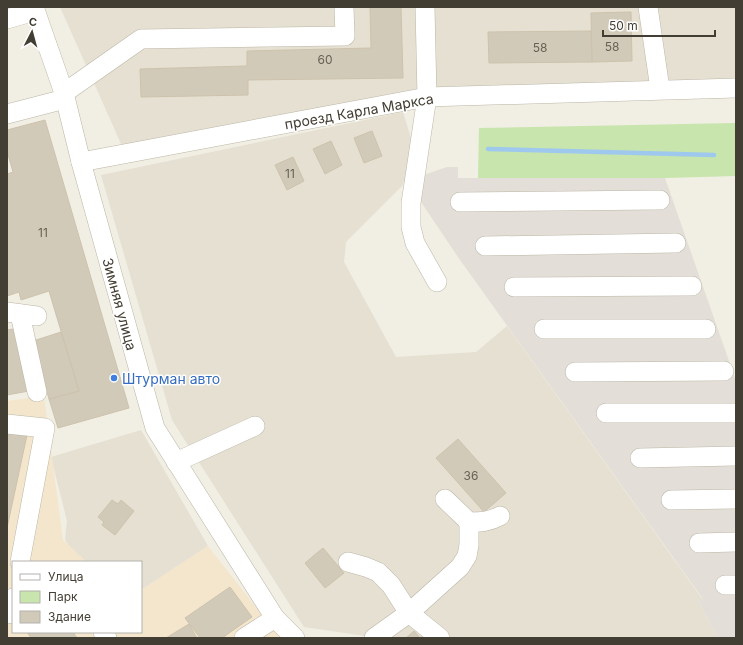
<svg xmlns="http://www.w3.org/2000/svg" width="743" height="645" viewBox="0 0 743 645" font-family="Inter,sans-serif">
<style>
.residential{fill:#e5e0d1}
.commercial{fill:#f3e6cd}
.industrial{fill:#e3dfd8}
.green{fill:#c7e5ac}
.lines{fill:none;stroke-linecap:round;stroke-linejoin:round}
.stream{stroke:#9fc8ee;stroke-width:4.5}
.building{fill:#d2cab9;stroke:#cdc2ac}
.minor-casing{stroke:#bcb6a6;stroke-width:20}
.minor{stroke:#fff;stroke-width:19}
.shop-dot{fill:#3f7fe0;stroke:#fff;stroke-width:1.5}
.labels{text-anchor:middle;dominant-baseline:central;stroke-width:3;stroke-linejoin:round;paint-order:stroke}
.number-label{font-size:12px;fill:#676154}
.street-label{font-size:14px;fill:#433e33;stroke:#fff}
.shop-label{font-size:14px;fill:#366cbe;stroke:#fff;text-anchor:start}
</style>
<rect width="100%" height="100%" fill="#f1eee3"/>
<g class="residential">
<path d="M60,7H736V90L416,89L122,146Z"/>
<path d="M403,112L413,145L410,168L402,186L346,242L344,262L396,357L476,352L507,326L703,600L698,601L718,638H367L365,636L304,627L172,420L101,175Z"/>
<path d="M141,430L208,546L141,590V562H86L73,551L65,540L67,521L51,457Z"/>
</g>
<path class="commercial" d="M44,396L63,540L87,562H13V632H141V590L208,546L280,638H7V401Z"/>
<path class="industrial" d="M447,167H458V178H665L736,381V638H718L698,601L703,599L460,260L421,202L412,179Z"/>
<path class="green" d="M736,123V176L665,178H478L479,128Z"/>
<g class="lines">
<path class="stream" d="M488,149L714,155"/>
</g>
<g class="building">
<path d="M370,7H401L403,78L248,80V95L141,97L140,69L247,66V51L371,48Z"/>
<path d="M631,12L632,61L592,62L591,13Z"/>
<path d="M591,31L592,62L489,63L488,32Z"/>
<path d="M45,120L129,408L58,428L49,399L79,391L49,291L21,300L19,292L7,296V174L13,172L7,151V130Z"/>
<path d="M372,131L382,156L364,163L354,138Z"/>
<path d="M331,141L342,165L325,174L313,149Z"/>
<path d="M293,157L304,181L287,190L275,165Z"/>
<path d="M19,328L29,391L7,395V330Z"/>
<path d="M61,332L79,391L49,399L33,341Z"/>
<path d="M7,431L27,435L7,528Z"/>
<path d="M458,439L506,493L484,512L436,458Z"/>
<path d="M112,500L118,504L121,500L134,511L115,535L102,525L104,522L98,517Z"/>
<path d="M323,548L344,573L325,588L305,563Z"/>
<path d="M230,587L252,617L222,638H200L185,618Z"/>
<path d="M189,624L197,638H166Z"/>
<path d="M414,631L420,638H406Z"/>
<path d="M27,632H73L77,638H31Z"/>
</g>
<g class="lines">
<defs>
<g id="minor">
<path d="M34,7L64,93L81,162L155,428L275,618L295,638"/>
<path d="M425,7L427,97L411,203V227L415,243L437,282"/>
<path d="M648,7L660,89"/>
<path d="M7,19L35,11"/>
<path d="M64,93L141,39L345,36L344,7"/>
<path d="M7,114L65,99"/>
<path d="M81,162L427,97L736,88"/>
<path d="M460,202L660,200"/>
<path d="M485,246L676,243"/>
<path d="M514,287L692,286"/>
<path d="M7,312L37,316"/>
<path d="M20,314L37,392"/>
<path d="M544,329H706"/>
<path d="M575,372L724,371"/>
<path d="M606,413H736"/>
<path d="M7,424L45,428L20,562"/>
<path d="M640,458L736,456"/>
<path d="M176,462L255,426"/>
<path d="M445,499L469,522C481,522 489,522 500,516"/>
<path d="M671,500L736,499"/>
<path d="M699,543L736,542"/>
<path d="M348,562L366,567L378,572L391,585L409,613L440,638"/>
<path d="M725,585H736"/>
<path d="M7,614H8L13,598"/>
<path d="M103,632L107,638"/>
<path d="M244,638L275,618"/>
<path d="M374,638L409,613L460,567L467,556L469,545V522"/>
</g>
</defs>
<use href="#minor" class="minor-casing"/>
<use href="#minor" class="minor"/>
</g>
<circle class="shop-dot" cx="114" cy="378" r="4"/>
<g class="labels">
<g class="number-label">
<text x="612" y="46">58</text>
<text x="540" y="47">58</text>
<text x="325" y="59">60</text>
<text x="290" y="173">11</text>
<text x="43" y="232">11</text>
<text x="471" y="475">36</text>
</g>
<g class="street-label">
<text transform="translate(359 111) rotate(-10)">проезд Карла Маркса</text>
<text transform="translate(120 304) rotate(75)">Зимняя улица</text>
</g>
<g class="shop-label">
<text x="122" y="378">Штурман авто</text>
</g>
</g>
<rect width="743" height="645" fill="none" stroke="#433e33" stroke-width="16"/>
<rect x="12" y="561" width="130" height="72" fill="#ffffff" stroke="#b4b2ad"/>
<rect x="20" y="574" width="20" height="6" fill="#ffffff" stroke="#b4b2ad"/>
<text x="48" y="581" font-size="12" fill="#433e33">Улица</text>
<rect x="20" y="591" width="20" height="12" fill="#c7e5ac" stroke="#b4b2ad"/>
<text x="48" y="601" font-size="12" fill="#433e33">Парк</text>
<rect x="20" y="611" width="20" height="12" fill="#d2cab9" stroke="#b4b2ad"/>
<text x="48" y="621" font-size="12" fill="#433e33">Здание</text>
<g transform="translate(32 32) rotate(6)" stroke="#ffffff" stroke-width="3" paint-order="stroke">
<path d="M0-3L7 15L0 10L-7 15Z" fill="#433e33"/>
<text y="-6" font-size="11" font-weight="bold" text-anchor="middle" fill="#433e33">С</text>
</g>
<path d="M603 30v6h112v-6" fill="none" stroke="#433e33" stroke-width="2"/>
<text x="609" y="30" font-size="12" fill="#433e33" stroke="#ffffff" stroke-width="3" paint-order="stroke">50 m</text>
</svg>
